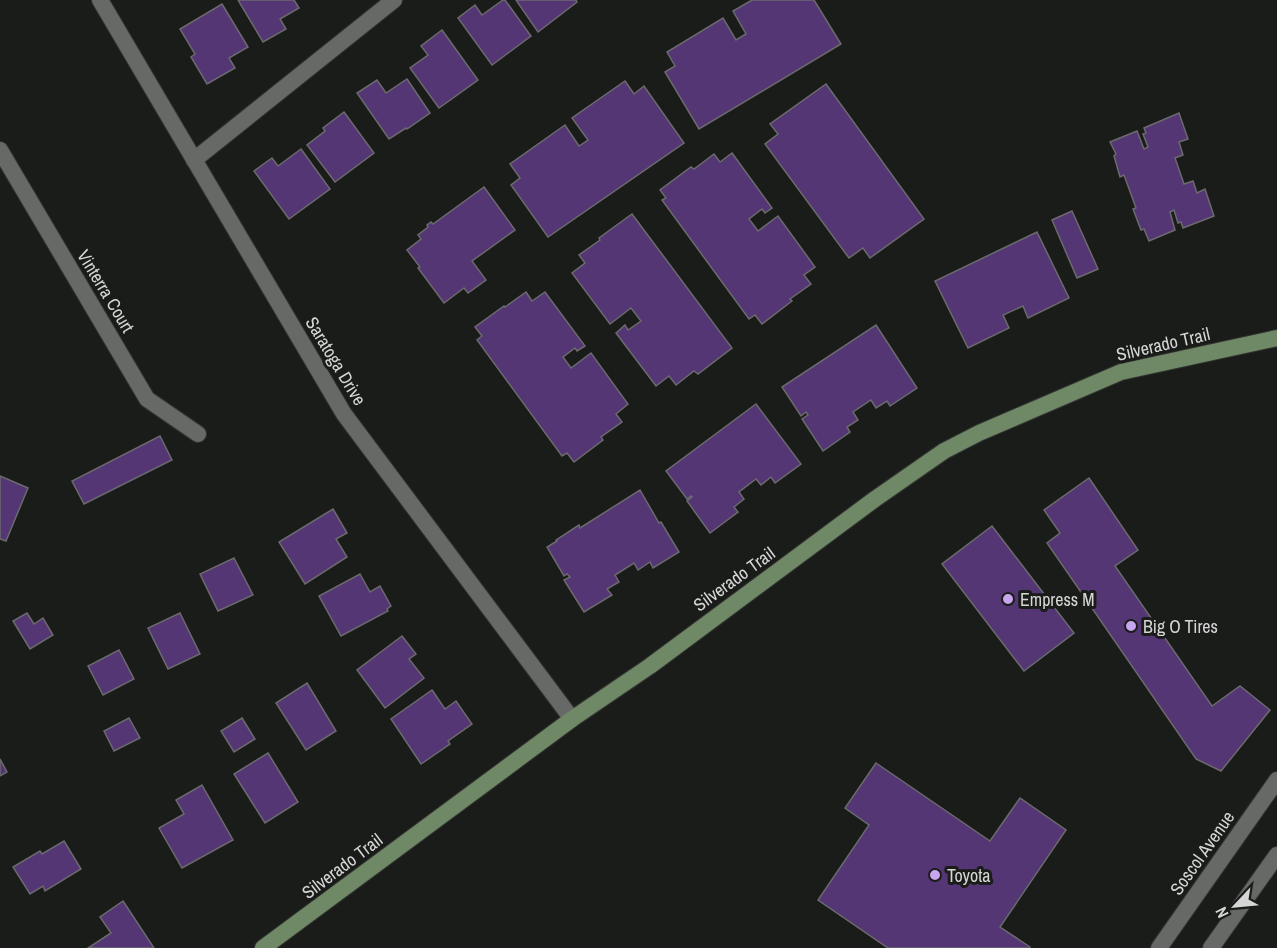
<svg xmlns="http://www.w3.org/2000/svg" width="1277" height="948" viewBox="0 0 1277 948" font-family="'Archivo Narrow',sans-serif">
<style>
.building{fill:#553675;stroke:#6b6a6d;stroke-width:1.5}
.lines{fill:none;stroke-linecap:round;stroke-linejoin:round}
.minor-casing{stroke:#343533;stroke-width:18}
.secondary-casing{stroke:#343533;stroke-width:18}
.primary-casing{stroke:#343533;stroke-width:18}
.minor{stroke:#676966;stroke-width:16}
.secondary{stroke:#676966;stroke-width:16}
.primary{stroke:#6f8865;stroke-width:16}
.poi-dot{fill:#c7a6ef;stroke:#1a1c1a;stroke-width:2}
.labels{text-anchor:middle;dominant-baseline:central;stroke-width:6;stroke-linejoin:round;paint-order:stroke}
.street-label{font-size:18px;fill:#d5d6d5;stroke:#1a1c1a}
.poi-label{font-size:18px;fill:#d5d6d5;stroke:#1a1c1a;text-anchor:start}
</style>
<rect width="100%" height="100%" fill="#1a1c1a"/>
<g class="building">
<path d="M238,0H294L299,8L280,19L286,29L263,42Z"/>
<path d="M503,0H505L531,36L492,65L458,18L475,5L482,15Z"/>
<path d="M516,0H576L577,2L538,32Z"/>
<path d="M752,0H814L841,44L699,129L665,72L675,66L667,52L723,18L736,40L746,34L733,11Z"/>
<path d="M222,4L248,47L229,58L235,68L207,84L191,57L195,54L180,29Z"/>
<path d="M442,30L478,80L439,108L410,68L428,55L421,46Z"/>
<path d="M407,79L430,113L407,129L406,128L389,139L357,93L377,80L386,93Z"/>
<path d="M625,81L634,94L644,86L684,143L548,237L511,185L520,178L510,164L565,125L579,146L588,140L572,118Z"/>
<path d="M826,84L924,219L870,258L863,248L849,258L765,144L778,134L770,124Z"/>
<path d="M344,112L374,153L335,182L307,145L325,131L323,128Z"/>
<path d="M1179,113L1188,139L1179,142L1183,155L1175,158L1184,184L1193,181L1197,193L1205,189L1214,216L1183,228L1181,222L1178,223L1174,210L1170,212L1175,230L1149,241L1144,229L1141,230L1133,209L1136,208L1124,175L1120,177L1114,156L1116,154L1110,142L1137,131L1144,149L1148,147L1143,134L1146,133L1144,128Z"/>
<path d="M301,149L330,189L289,219L254,171L272,158L278,166Z"/>
<path d="M732,153L772,208L765,213L762,209L749,219L758,231L778,216L815,267L804,275L811,284L790,299L792,301L762,324L755,315L749,319L662,200L666,198L660,190L691,167L694,169L714,154L720,162Z"/>
<path d="M484,187L515,230L472,261L486,280L468,293L464,288L444,303L418,268L420,267L407,250L421,239L418,235L428,227L427,225L431,222L433,224Z"/>
<path d="M1072,211L1098,269L1077,278L1052,220Z"/>
<path d="M632,214L732,348L698,374L694,371L676,385L669,376L656,386L616,333L625,325L628,330L641,321L631,308L610,324L572,273L585,263L579,255L600,240L599,238Z"/>
<path d="M1037,232L1069,298L1028,318L1023,306L1003,315L1009,328L968,348L935,281Z"/>
<path d="M526,292L532,301L545,292L585,346L577,351L575,348L563,357L571,368L591,353L628,404L616,414L622,422L601,437L603,440L574,462L567,453L562,456L477,340L482,336L475,327L504,306L505,307Z"/>
<path d="M876,325L917,388L890,406L887,401L876,408L871,400L853,412L858,420L847,427L850,432L823,451L802,419L808,415L806,412L801,416L782,387Z"/>
<path d="M756,404L801,464L775,483L771,477L761,485L756,479L739,492L744,499L734,507L738,512L710,533L687,501L692,497L691,496L687,499L666,471Z"/>
<path d="M160,436L172,460L84,504L72,481Z"/>
<path d="M0,476L28,488L6,541L0,539Z"/>
<path d="M1089,478L1138,550L1115,566L1212,706L1240,686L1270,710L1221,771L1196,759L1047,543L1060,533L1044,510Z"/>
<path d="M640,490L659,523L661,522L679,552L653,568L650,562L638,570L634,563L615,575L619,582L607,589L612,595L584,612L564,580L570,577L567,574L564,576L547,547L557,541L556,540L579,525L580,528Z"/>
<path d="M333,509L347,533L336,539L347,557L305,584L279,542Z"/>
<path d="M992,526L1074,633L1024,671L942,564Z"/>
<path d="M234,558L253,595L218,611L200,574Z"/>
<path d="M360,574L370,592L380,586L391,606L387,609L388,611L341,636L319,596Z"/>
<path d="M27,613L34,624L43,618L53,635L30,649L13,621Z"/>
<path d="M180,613L200,654L168,669L148,628Z"/>
<path d="M402,636L416,654L409,659L424,678L385,708L357,670Z"/>
<path d="M119,650L134,679L103,695L88,666Z"/>
<path d="M307,683L336,731L306,750L276,703Z"/>
<path d="M432,690L445,709L456,701L472,724L448,741L450,744L421,764L391,719Z"/>
<path d="M129,718L140,738L114,751L104,731Z"/>
<path d="M242,718L255,739L234,752L221,731Z"/>
<path d="M268,753L298,802L265,823L234,774Z"/>
<path d="M0,759L7,772L0,776Z"/>
<path d="M876,763L990,841L1020,798L1066,830L1000,927L1030,947L1029,948H888L818,900L869,825L845,808Z"/>
<path d="M202,785L233,840L182,868L159,828L184,814L176,800Z"/>
<path d="M64,841L81,869L45,891L43,886L30,894L13,867L40,851L42,854Z"/>
<path d="M123,901L154,948H88L111,933L100,917Z"/>
</g>
<g class="lines">
<defs>
<g id="minor">
<path d="M100,0L344,414L572,719"/>
<path d="M0,150L147,399L198,434"/>
<path d="M194,160L394,0"/>
</g>
<g id="secondary">
<path d="M1159,948L1277,780"/>
<path d="M1211,948L1277,855"/>
</g>
<path id="primary" d="M263,948L572,719L650,666L875,499L944,451L979,433L1121,372L1277,338"/>
</defs>
<use href="#minor" class="minor-casing"/>
<use href="#secondary" class="secondary-casing"/>
<use href="#primary" class="primary-casing"/>
<use href="#minor" class="minor"/>
<use href="#secondary" class="secondary"/>
<use href="#primary" class="primary"/>
</g>
<g class="poi-dot">
<circle cx="1008" cy="599" r="6"/>
<circle cx="1131" cy="626" r="6"/>
<circle cx="935" cy="875" r="6"/>
</g>
<g class="labels">
<g class="street-label">
<text transform="translate(106 291) rotate(59)">Vinterra Court</text>
<text transform="translate(1163 344) rotate(-13)">Silverado Trail</text>
<text transform="translate(336 361) rotate(59)">Saratoga Drive</text>
<text transform="translate(734 579) rotate(-36)">Silverado Trail</text>
<text transform="translate(1202 853) rotate(-55)">Soscol Avenue</text>
<text transform="translate(342 866) rotate(-37)">Silverado Trail</text>
</g>
<g class="poi-label">
<text x="1020" y="599">Empress M</text>
<text x="1143" y="626">Big O Tires</text>
<text x="947" y="875">Toyota</text>
</g>
</g>
<g transform="translate(1235 906) rotate(244)" stroke="#1a1c1a" stroke-width="4.5" paint-order="stroke">
<path d="M0-4.5L10 22L0 15L-10 22Z" fill="#d5d6d5"/>
<text y="-9" font-size="16" font-weight="bold" text-anchor="middle" fill="#d5d6d5">N</text>
</g>
</svg>
